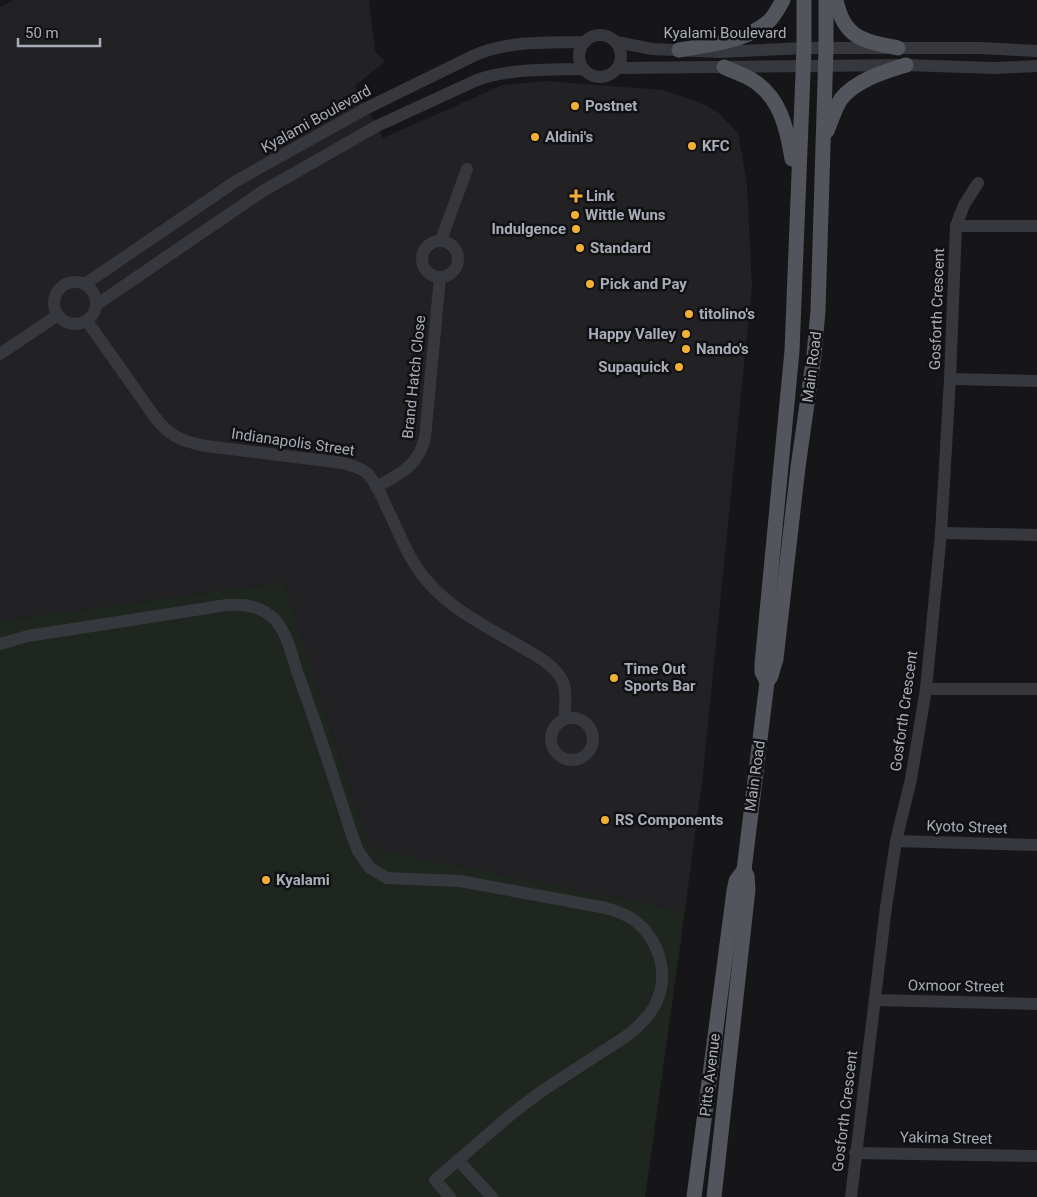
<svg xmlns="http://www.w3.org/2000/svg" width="1037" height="1197" viewBox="0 0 1037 1197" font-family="Roboto,sans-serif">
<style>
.built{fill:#222225}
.green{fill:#1e261f}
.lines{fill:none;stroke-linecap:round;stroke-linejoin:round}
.minor{stroke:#37383d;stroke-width:12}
.major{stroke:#53555c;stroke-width:15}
.poi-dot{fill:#f2b134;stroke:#111113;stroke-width:2}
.labels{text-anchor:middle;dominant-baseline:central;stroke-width:5;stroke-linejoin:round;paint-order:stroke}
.street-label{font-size:15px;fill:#a8adb8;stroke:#111113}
.poi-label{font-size:15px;font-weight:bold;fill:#a8adb8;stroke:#111113;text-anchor:start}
</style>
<rect width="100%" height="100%" fill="#161618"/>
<path class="built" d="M13,0H369L375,51L385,61L355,86L383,138L503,85L545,81L663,90L699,102L719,113L738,133L747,184L752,285L703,774L685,911L377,850L367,844L284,582L0,621V7Z"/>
<path class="green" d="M284,582L367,844L378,850L685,911L645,1197H0V621Z"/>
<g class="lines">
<g class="minor">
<circle cx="600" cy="56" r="21"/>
<path d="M616,42L652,49L719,52L804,48H980L1037,51"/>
<path d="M618,68L906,65L994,68L1037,66"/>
<path d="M956,226H1037"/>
<path d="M441,240L467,169"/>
<circle cx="440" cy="259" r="18"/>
<circle cx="75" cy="303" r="21"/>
<path d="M85,284L236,181L367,108L473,56C508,40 548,43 585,42"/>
<path d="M96,305L263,191L377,126L477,80C511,68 548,70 584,69"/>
<path d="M87,321L154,416C170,437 181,441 206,446L343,463C351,465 360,467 367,473C376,482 381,495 386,506C399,532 409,561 428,582C452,610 487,627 518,645C533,654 554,664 562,680C568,691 564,706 565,718L562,721"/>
<path d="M0,354L58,315"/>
<path d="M950,379L1037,381"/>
<path d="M376,487C400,474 418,466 425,438L440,277"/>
<path d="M941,533L1037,535"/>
<path d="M0,644L28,636L227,605C245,604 263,606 276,621C288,635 292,657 298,674C318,728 335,783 353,838L358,851L370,868L387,878L460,881L606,908C616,911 626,914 634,920C659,939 670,974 656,1003C650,1016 639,1026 628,1035L542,1091L514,1112L435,1180L450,1197"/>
<path d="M926,689H1037"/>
<circle cx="572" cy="739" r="21"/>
<path d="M896,841L1037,845"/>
<path d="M875,1000L1037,1004"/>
<path d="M855,1153L1037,1156"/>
<path d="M458,1160L492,1197"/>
<path d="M851,1197L886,907L896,841L911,779L926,689L941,533L950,379L956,226L964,205L978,183"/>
</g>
<g class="major">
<path d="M836,0C844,39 864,41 898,48"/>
<path d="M679,50C708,45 744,42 768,22C774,17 779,7 783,0"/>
<path d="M724,67C732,71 742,74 749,78C780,95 787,128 792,159"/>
<path d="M827,131C831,121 835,108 841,99C856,80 884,72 906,65"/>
<path d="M767,682L762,672V664L792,351L804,48V0"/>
<path d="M694,1197L734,891L736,881L744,870L767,682L771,676L776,659L798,467L814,355L818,311L826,48V0"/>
<path d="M714,1197L748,889L747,876L744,870"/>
</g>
</g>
<g class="poi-dot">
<circle cx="575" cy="106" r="5"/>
<circle cx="535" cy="137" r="5"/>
<circle cx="692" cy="146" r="5"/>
<path d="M573.5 188.5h5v5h5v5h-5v5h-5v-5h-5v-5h5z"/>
<circle cx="575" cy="215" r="5"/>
<circle cx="576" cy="229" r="5"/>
<circle cx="580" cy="248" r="5"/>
<circle cx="590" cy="284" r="5"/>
<circle cx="689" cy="314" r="5"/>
<circle cx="686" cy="334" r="5"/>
<circle cx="686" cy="349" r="5"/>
<circle cx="679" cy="367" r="5"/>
<circle cx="614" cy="678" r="5"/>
<circle cx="605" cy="820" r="5"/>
<circle cx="266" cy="880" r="5"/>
</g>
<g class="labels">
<g class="street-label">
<text x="725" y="33">Kyalami Boulevard</text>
<text transform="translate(316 119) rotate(-29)">Kyalami Boulevard</text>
<text transform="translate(937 309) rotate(-88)">Gosforth Crescent</text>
<text transform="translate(812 367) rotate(-83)">Main Road</text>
<text transform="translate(414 377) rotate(-84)">Brand Hatch Close</text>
<text transform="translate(293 442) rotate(8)">Indianapolis Street</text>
<text transform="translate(904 711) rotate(-82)">Gosforth Crescent</text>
<text transform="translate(755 776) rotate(-82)">Main Road</text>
<text transform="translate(967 827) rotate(2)">Kyoto Street</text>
<text transform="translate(956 986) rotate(1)">Oxmoor Street</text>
<text transform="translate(710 1075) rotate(-83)">Pitts Avenue</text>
<text transform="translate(845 1111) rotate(-83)">Gosforth Crescent</text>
<text transform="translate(946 1138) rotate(1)">Yakima Street</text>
</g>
<g class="poi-label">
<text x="585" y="106">Postnet</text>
<text x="545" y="137">Aldini's</text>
<text x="702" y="146">KFC</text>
<text x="586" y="196">Link</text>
<text x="585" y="215">Wittle Wuns</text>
<text x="566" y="229" text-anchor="end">Indulgence</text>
<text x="590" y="248">Standard</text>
<text x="600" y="284">Pick and Pay</text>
<text x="699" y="314">titolino's</text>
<text x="676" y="334" text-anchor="end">Happy Valley</text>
<text x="696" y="349">Nando's</text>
<text x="669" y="367" text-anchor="end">Supaquick</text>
<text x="624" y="669">Time Out<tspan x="624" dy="17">Sports Bar</tspan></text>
<text x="615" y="820">RS Components</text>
<text x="276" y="880">Kyalami</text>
</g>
</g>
<path d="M18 38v8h82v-8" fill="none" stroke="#a8adb8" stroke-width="2.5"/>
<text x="25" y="38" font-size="15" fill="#a8adb8" stroke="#111113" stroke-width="4" paint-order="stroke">50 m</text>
</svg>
